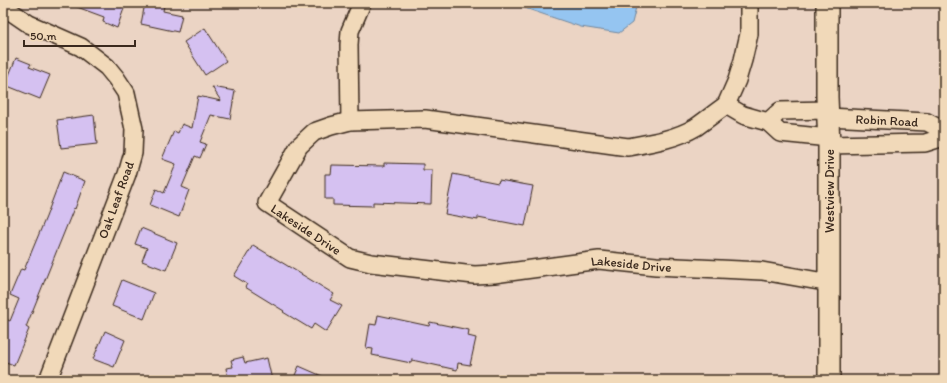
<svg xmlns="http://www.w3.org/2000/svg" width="947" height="383" viewBox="0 0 947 383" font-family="Itim,sans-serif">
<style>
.water{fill:#95c5f1;stroke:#71879d}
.building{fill:#d5c1f1;stroke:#3b2a1e}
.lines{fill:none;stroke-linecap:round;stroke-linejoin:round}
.minor-casing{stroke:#3b2a1e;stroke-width:20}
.tertiary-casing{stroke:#3b2a1e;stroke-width:24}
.minor{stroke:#f1d9b9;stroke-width:17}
.tertiary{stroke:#f1d9b9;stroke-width:21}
.labels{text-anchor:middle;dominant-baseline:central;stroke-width:3;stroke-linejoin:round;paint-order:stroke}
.street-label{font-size:13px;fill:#3b2a1e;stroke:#f1d9b9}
</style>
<rect width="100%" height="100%" fill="#ebd4c4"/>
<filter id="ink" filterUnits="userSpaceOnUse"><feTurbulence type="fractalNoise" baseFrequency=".025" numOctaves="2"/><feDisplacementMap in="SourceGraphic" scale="8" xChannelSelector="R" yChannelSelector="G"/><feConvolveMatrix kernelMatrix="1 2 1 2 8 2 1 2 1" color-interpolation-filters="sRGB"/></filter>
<g filter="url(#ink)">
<path class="water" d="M510,3H637L632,23L619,33L581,27Z"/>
<g class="building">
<path d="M70,3H126L117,28L103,22L104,17L69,4Z"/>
<path d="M145,3L164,6L163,11L182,15L178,32L141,24Z"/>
<path d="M205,28L226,61L205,75L184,42Z"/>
<path d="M16,58L31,64L29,67L50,75L40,99L5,85Z"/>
<path d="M212,87L235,91L230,119L211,115L200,142L206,144L200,158L195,156L182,187L189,190L179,217L150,205L156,189L164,193L176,164L162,159L174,131L178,133L182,124L192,128L198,96L221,101Z"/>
<path d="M94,115L97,144L61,148L57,120Z"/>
<path d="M384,163L423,164V170H432L431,204L373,202V206L333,205V199H325V174H331L332,165L384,166Z"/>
<path d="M63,172L85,181L75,209L74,208L26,327L29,329L14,365L3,361V326L6,319L10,321L19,299L10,295L21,269L24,270L46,217Z"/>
<path d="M453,174L498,183L499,180L533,186L525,226L478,217V220L445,214Z"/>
<path d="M141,228L177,243L166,270L142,261L147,248L135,244Z"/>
<path d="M253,245L334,294L330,300L342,306L326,332L314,324L311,329L283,312L284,311L245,287L247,284L234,276Z"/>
<path d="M122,280L154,293L144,319L112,306Z"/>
<path d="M378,315L429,326L430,322L469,330L468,336L476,338L470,365L458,363L457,370L412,360L411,363L372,355L373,349L366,348L370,324L376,325Z"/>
<path d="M105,331L125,340L114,367L93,359Z"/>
<path d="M243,357L245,363L267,358L272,380H228L226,368L233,367L231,360Z"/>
<path d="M299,366L331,380H293Z"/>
</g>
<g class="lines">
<defs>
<g id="minor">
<path d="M749,3V34L743,60L737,80L726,105L743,115L768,122L780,133L829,138"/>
<path d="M3,5L10,11L29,24L81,47L107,67L116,78L126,93L134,129L133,153L127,174L48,380"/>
<path id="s1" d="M726,105C716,112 706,120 696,127C676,139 651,143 628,147L425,119L350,121L331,126L314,132L299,146L267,203L350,258L371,263L474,275L494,274L599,260L656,266L762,271L830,283"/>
<path id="s2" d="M828,117L927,122L944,131"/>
<path d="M350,121L349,45L350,31L362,3"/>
<path d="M768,122L780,111L828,110"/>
<path d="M829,145L925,143L944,137"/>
</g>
<path id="tertiary" d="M827,3V97L829,145V380"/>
</defs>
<use href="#minor" class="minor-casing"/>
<use href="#tertiary" class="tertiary-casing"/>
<use href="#minor" class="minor"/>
<use href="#tertiary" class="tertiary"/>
</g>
</g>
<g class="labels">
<g class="street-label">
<text stroke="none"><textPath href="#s2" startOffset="59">Robin Road</textPath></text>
<text transform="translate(829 191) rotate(-90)">Westview Drive</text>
<text transform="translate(116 200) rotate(-70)">Oak Leaf Road</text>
<text stroke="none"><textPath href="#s1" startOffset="559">Lakeside Drive</textPath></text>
<text stroke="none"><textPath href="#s1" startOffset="895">Lakeside Drive</textPath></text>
</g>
</g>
<rect width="947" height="383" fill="none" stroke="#f1d9b9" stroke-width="16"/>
<rect x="8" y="8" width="931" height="367" fill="none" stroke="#3b2a1e" stroke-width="1.5" filter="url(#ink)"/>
<path d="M24 40v6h111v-6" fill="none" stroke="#3b2a1e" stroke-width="2"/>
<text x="30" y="40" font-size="12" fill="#3b2a1e" stroke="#f1d9b9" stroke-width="3" paint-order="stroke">50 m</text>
</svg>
